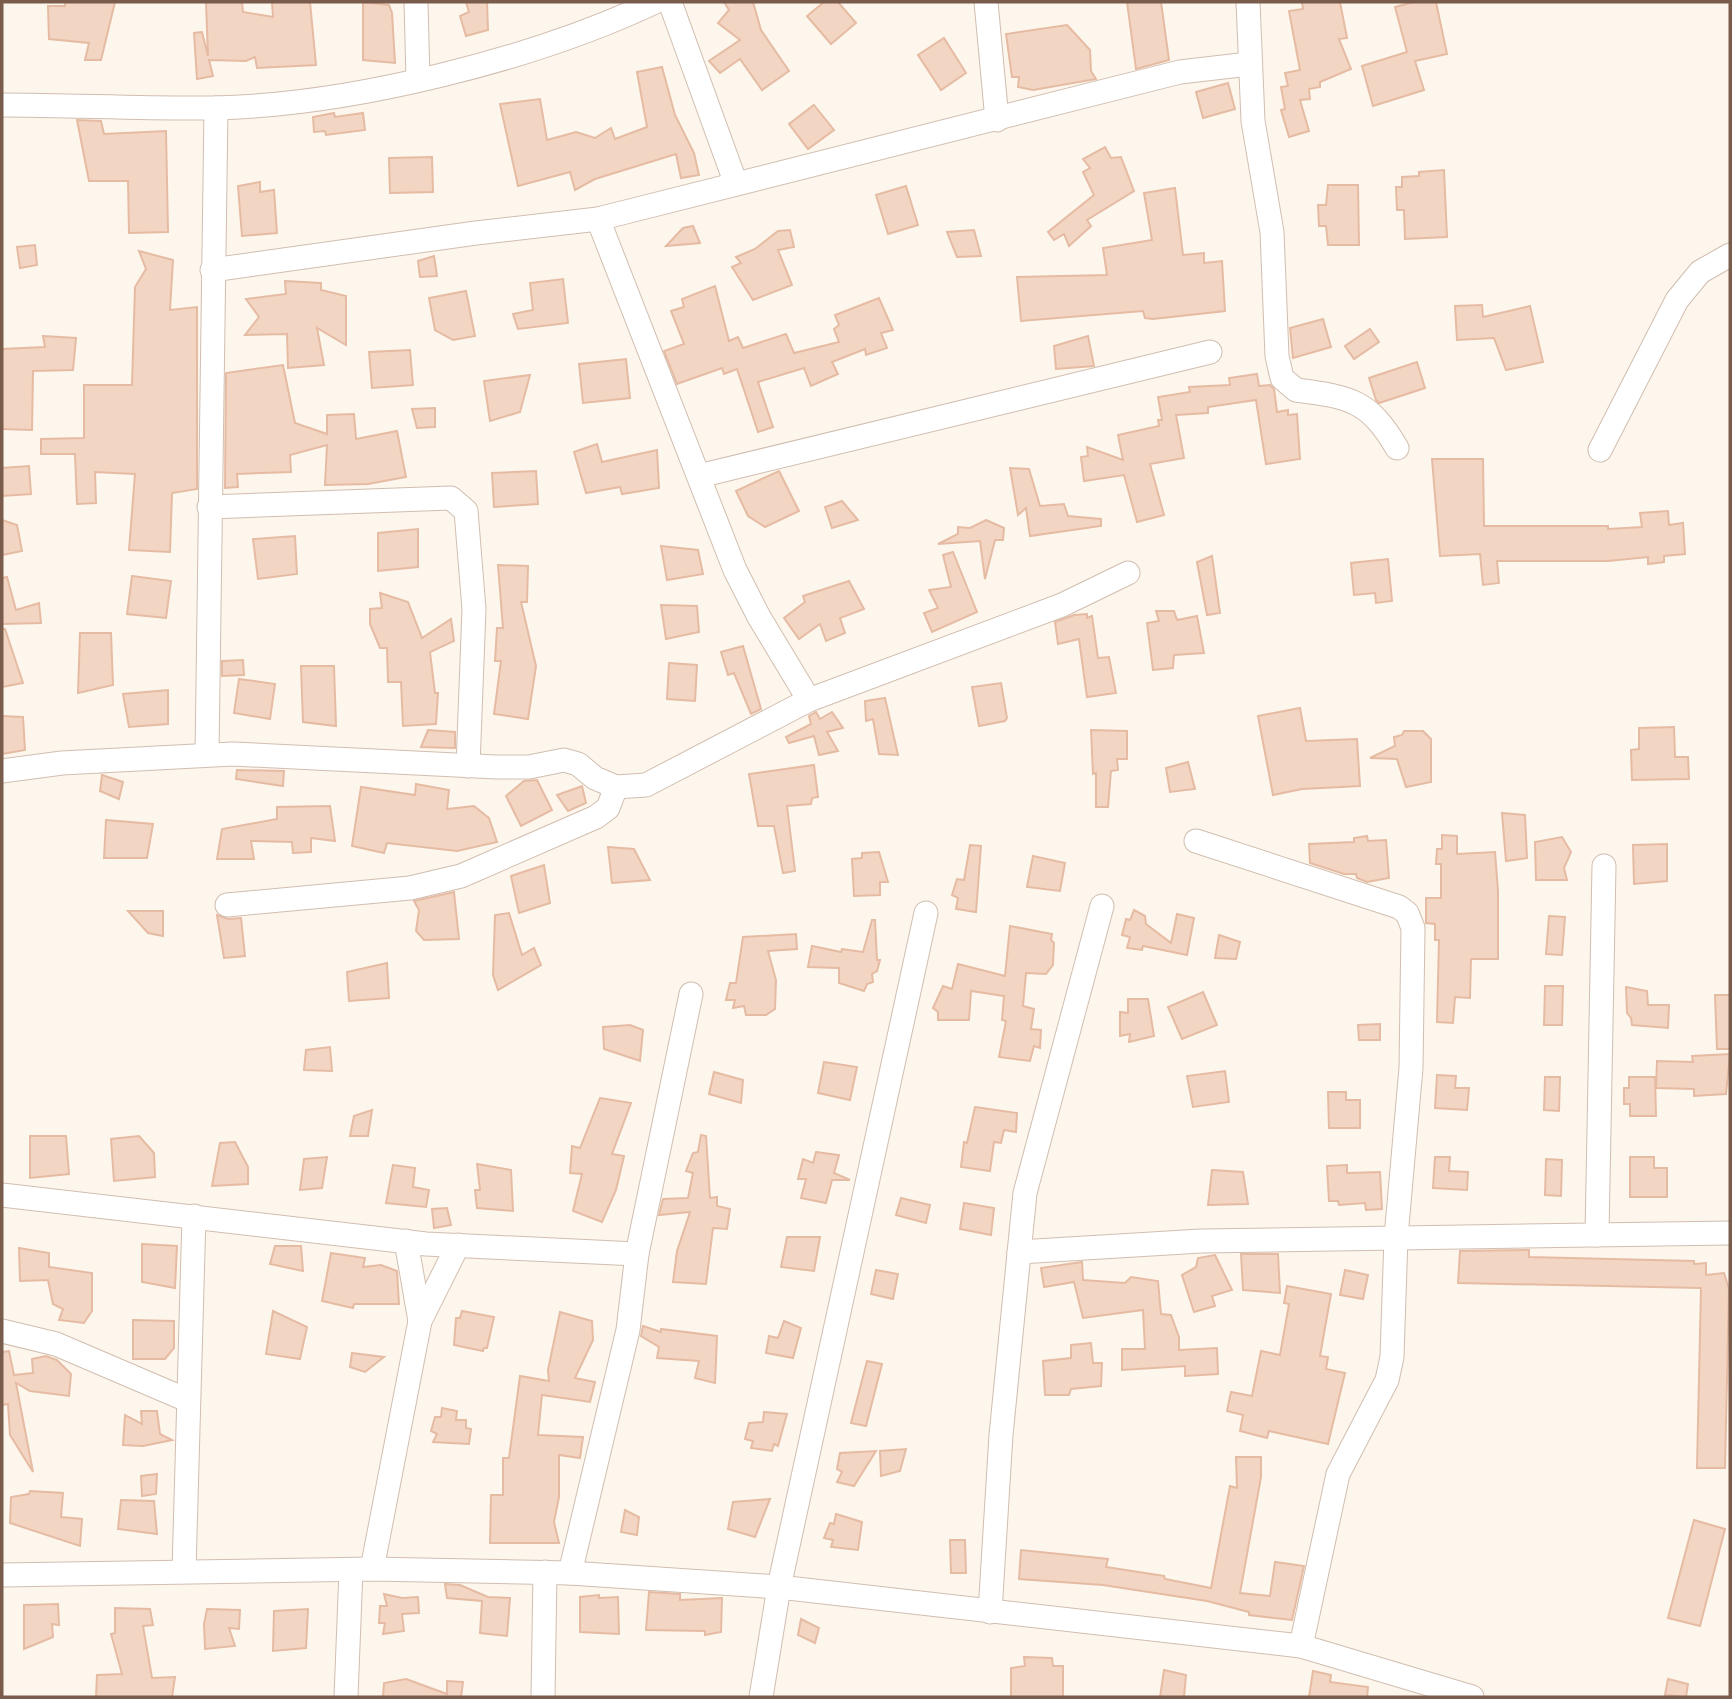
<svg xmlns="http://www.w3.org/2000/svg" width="1732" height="1699" viewBox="0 0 1732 1699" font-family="'DM Sans',sans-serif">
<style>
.building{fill:#f3d5c3;stroke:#e6bba3;stroke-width:2}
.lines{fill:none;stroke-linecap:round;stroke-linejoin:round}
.minor-casing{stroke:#d1beb0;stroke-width:25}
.minor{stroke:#fff;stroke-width:23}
</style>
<rect width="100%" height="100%" fill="#fdf6ec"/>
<g class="building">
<path d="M65,2H115L101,60H85L89,43L49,39L48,6H65Z"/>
<path d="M206,2H242L243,12L273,17L272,2H310L316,65L257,68L255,57L246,61L209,60L213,76L197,79L194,33L202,32L208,56Z"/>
<path d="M363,2L389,5L392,13L395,63L363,60Z"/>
<path d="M466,2H487L488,30L466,36L460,16L469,12Z"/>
<path d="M724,2H753L761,30L789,71L762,90L740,59L720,73L709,61L740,40L718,23L729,10Z"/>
<path d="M824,2H838L856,23L831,44L807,16Z"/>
<path d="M1127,2H1161L1169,60L1136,69Z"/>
<path d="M1302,2H1340L1347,38L1339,39L1351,69L1320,82V87L1309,89L1310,99L1300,100L1309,131L1289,137L1281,110L1285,109L1281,87L1288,86L1285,73L1300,70L1289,11L1303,9Z"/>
<path d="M1414,2H1436L1447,54L1415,61L1424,90L1373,106L1362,66L1407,52L1395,7Z"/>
<path d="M1067,25L1090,50L1091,71L1096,79L1033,90L1018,87L1019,77H1012L1006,34Z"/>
<path d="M944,38L966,73L941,90L918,55Z"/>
<path d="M662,67L675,115L694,153L699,175L681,178L676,154L595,179L575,190L570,172L518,186L500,104L540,99L547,140L576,132L595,138L611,128L615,139L647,127L637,72Z"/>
<path d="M1228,83L1235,109L1203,118L1196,92Z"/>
<path d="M814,105L834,130L808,149L789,124Z"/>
<path d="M334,113L335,117L363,113L365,130L326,135L325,131L314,132L313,117Z"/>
<path d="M77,120L101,121L104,134L166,131L168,232L129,233L128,181H89Z"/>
<path d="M1105,147L1111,158L1121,157L1134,191L1087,220L1091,226L1069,246L1064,234L1054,240L1048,232L1094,195L1083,172L1090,168L1083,159Z"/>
<path d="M432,157L433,192L390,193L389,158Z"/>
<path d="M1444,170L1447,237L1405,239L1404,210H1397L1396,187H1402V177L1419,176V172Z"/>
<path d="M260,182V192L274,190L277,233L242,236L238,186Z"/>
<path d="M1328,185H1358L1359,245H1328L1326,226H1319L1318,205H1326Z"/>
<path d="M906,186L918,225L888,234L876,195Z"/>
<path d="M1175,188L1183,255L1204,253V263L1222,261L1225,311L1153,319L1145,318L1143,311L1021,321L1017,277L1107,275L1103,248L1152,240L1144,193Z"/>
<path d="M693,226L700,243L666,246L683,228Z"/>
<path d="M790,230L794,247L778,250L792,285L753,300L732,267L741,263L736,257L755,249L778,231Z"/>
<path d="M974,230L981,256L957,257L947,232Z"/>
<path d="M35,245L37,265L20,268L17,247Z"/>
<path d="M139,251L173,260L170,310L197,307V489L172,493L170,552L129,550L135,474L95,472L96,503L77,504L75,454H41V439L84,438V385H132L135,287L146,269Z"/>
<path d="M434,256L437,276L420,277L418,261Z"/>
<path d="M563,279L568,323L518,329L513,314L533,310L530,283Z"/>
<path d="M285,281L321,283V290L346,296V345L317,328L324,365L288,368L287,334L245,335L259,317L246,299L286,294Z"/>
<path d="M715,286L729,341L738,337L743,348L786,334L794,353L839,342L834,329L839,325L835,315L879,298L893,330L881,333L887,348L866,355L865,349L832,362L838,374L811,386L804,368L758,382L773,427L758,432L737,369L724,374L722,368L677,384L664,351L684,344L671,311L684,307L682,299Z"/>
<path d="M466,291L475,336L453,340L435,330L429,298Z"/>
<path d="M1482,305L1483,317L1530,306L1543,362L1506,370L1494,338L1457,340L1455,306Z"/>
<path d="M1323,319L1331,347L1293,358L1290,328Z"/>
<path d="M1370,329L1379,342L1354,359L1345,346Z"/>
<path d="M43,336L76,338L73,370L33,371L32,430L2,429V349L45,347Z"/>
<path d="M1088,336L1094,366L1056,369L1054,346Z"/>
<path d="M410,350L413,385L372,388L369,352Z"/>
<path d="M626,359L630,398L583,403L579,364Z"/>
<path d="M1417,362L1425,388L1379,403L1376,400L1369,378Z"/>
<path d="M283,365L295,423L327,434V415L354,414L356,439L397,431L406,477L368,484L325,485L327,445L290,455L291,472L237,474L238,487L225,488L226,373Z"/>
<path d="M1257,374L1259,386L1270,385L1274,389L1277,412L1288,410V415L1297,414L1300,459L1266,464L1256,400L1208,407V413L1176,415L1184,458L1150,464L1164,515L1137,522L1124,475L1084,481L1081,457L1088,456L1087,447L1123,460L1118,435L1159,426L1158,420H1162L1158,397L1190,392L1189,387L1230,385L1229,378Z"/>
<path d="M530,375L520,412L490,421L484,381Z"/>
<path d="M435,408V427L417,428L412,409Z"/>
<path d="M597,444L602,462L657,450L659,488L622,494L620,487L586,493L574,452Z"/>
<path d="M1432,459H1483L1484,526H1608V529L1642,527L1640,513L1668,511L1669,525L1683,523L1685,554L1664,556V562L1648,564V557L1608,561H1497L1499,583L1483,585L1480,554L1440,556Z"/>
<path d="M29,466L31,494L2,496V468Z"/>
<path d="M1010,468L1029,469L1040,506L1064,504L1068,516L1101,519V526L1030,536L1026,508L1018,515Z"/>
<path d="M536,471L538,504L494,507L492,473Z"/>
<path d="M779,471L799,511L765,527L748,516L736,491Z"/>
<path d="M842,501L858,520L832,528L825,507Z"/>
<path d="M2,520L17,525L22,551L2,555Z"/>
<path d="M986,520L1004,528L1003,540H995L985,579L980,541L938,544L958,534V527L970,528Z"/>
<path d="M418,529V567L378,571V533Z"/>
<path d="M295,536L297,574L258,579L253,539Z"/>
<path d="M661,546L698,550L703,574L667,580Z"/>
<path d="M953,552L977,612L932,632L924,613L938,608L929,590L951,587L943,555Z"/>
<path d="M1212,556L1220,613L1207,615L1197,562Z"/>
<path d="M1388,559L1392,601L1376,603L1375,593L1354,595L1351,563Z"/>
<path d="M498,565L528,566L527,602H521L536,666L528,719L494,714L501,661H495L497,628H503Z"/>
<path d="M132,576L171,581L166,618L127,614Z"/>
<path d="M7,577L16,610L39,603L41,623L2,624V578Z"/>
<path d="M849,581L864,609L840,618L845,633L826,641L820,624L799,639L784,618L805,602L803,596Z"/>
<path d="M380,593L408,602L422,638L451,619L454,641L430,652L435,693H438L436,724L403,726L401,682H388L387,648H380L370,624V609L382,608Z"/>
<path d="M661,605L697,606L699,632L666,639Z"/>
<path d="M1156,611H1174L1177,620L1197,616L1204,653L1174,655L1173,668L1153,670L1147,623L1159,621Z"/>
<path d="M1087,614V618L1092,616L1098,658L1109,657L1116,693L1087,697L1079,639L1058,644L1055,622L1074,615Z"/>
<path d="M2,629H5L23,683L2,687Z"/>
<path d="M80,633H111L113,685L78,693Z"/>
<path d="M743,646L761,709L751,714L734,673L728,675L721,652Z"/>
<path d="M243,660L244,675L222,676V661Z"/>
<path d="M669,663L697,665L695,701L667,699Z"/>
<path d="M301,666H334L336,726L303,722Z"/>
<path d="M239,679L275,684L270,719L234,713Z"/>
<path d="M1001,683L1007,718L1005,721L979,726L972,687Z"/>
<path d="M168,690V724L129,727L123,694Z"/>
<path d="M885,698L898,755L879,754L873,719L866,721L865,701Z"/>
<path d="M1300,708L1306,741L1357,739L1360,786L1302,789L1273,795L1258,716Z"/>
<path d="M816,712L820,719L832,712L843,728L827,732L838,751L819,755L814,736L789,743L786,737L811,724L809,716Z"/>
<path d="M2,716L23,717L25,750L2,754Z"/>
<path d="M1674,727L1675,757H1688L1689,779L1632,780L1631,750L1639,749V728Z"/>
<path d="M428,730L455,732V748L421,747Z"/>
<path d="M1091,730L1127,731V759H1117L1118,770L1111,771L1108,807H1096V773L1093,774Z"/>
<path d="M1404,731H1423L1431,739V782L1406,787L1397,759L1370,758L1395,746L1394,737L1402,735Z"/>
<path d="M1188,762L1195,789L1170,792L1166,768Z"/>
<path d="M814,765L818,797L812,798L811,804L787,806L795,871L783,873L774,826H758L749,774Z"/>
<path d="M237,770L284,771L283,786L236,779Z"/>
<path d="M102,775L123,782L119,799L100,791Z"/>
<path d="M537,780L552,810L521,826L506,796L524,781Z"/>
<path d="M416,784L449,790L447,809L474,806L489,818L497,842L457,851L387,843L384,853L352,846L361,787L415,795Z"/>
<path d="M582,786L586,803L568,811L557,795Z"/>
<path d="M330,806L335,841L311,838V852L293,853L292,842L251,841L254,859H217L222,829L277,819V807Z"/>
<path d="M1502,813L1525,815L1527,858L1506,861Z"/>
<path d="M106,820L153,824L147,858H104Z"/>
<path d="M1442,835L1457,836V854L1495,852L1498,891V959H1471L1470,998L1455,997L1453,1023L1437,1022L1439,940H1435V924L1426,923V898H1441V864H1436L1437,849H1442Z"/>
<path d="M1367,836L1368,841L1386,840L1389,878L1367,882L1357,878L1356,874H1344L1310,863L1309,844L1354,842V838Z"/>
<path d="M1562,837L1571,852L1564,868L1567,880H1536L1535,842Z"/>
<path d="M1667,844V881L1634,884L1633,845Z"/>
<path d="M970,845L981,846L976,912L956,909L958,898L952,895L957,879L964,880Z"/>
<path d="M608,847L634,849L650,880L612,883Z"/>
<path d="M879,852L888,882H880V895L854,896L852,859L862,858V853Z"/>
<path d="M1033,856L1065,863L1060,891L1027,887Z"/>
<path d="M544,865L550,903L519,913L511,876Z"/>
<path d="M454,892L459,939L424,940L416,931L419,910L414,901Z"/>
<path d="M1134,910L1145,916L1146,924L1171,943L1177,914L1194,918L1187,955L1143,946L1142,950L1127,948L1130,937L1122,935L1126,919L1130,920Z"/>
<path d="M128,911H163V936L148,933Z"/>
<path d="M509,913L522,955L534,948L541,965L498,990L493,975L495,915Z"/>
<path d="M217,915L228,919L241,918L245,956L224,958Z"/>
<path d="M1549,916L1565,917L1562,955L1546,954Z"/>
<path d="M872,920H875L877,960H880L877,971L872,974L873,982L867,984L864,991L839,983V968L808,967L812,946L841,952L842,949L863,952Z"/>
<path d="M1010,926L1052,934L1051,940L1054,943L1053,965L1046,974L1026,973L1023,1006L1034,1009L1031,1029L1041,1030L1040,1048L1034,1046L1030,1061L999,1057L1006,1021L1002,1020L1004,996L971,991L969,1020H938V1012L933,1008L943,986L952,989L958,964L1005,976Z"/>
<path d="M796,934L797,949L768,951L776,980L775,1009L766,1015H746L744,1006L733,1008L735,1000H726L730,983H736L743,937Z"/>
<path d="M1219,935L1240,942L1236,959L1215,958Z"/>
<path d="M387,963L389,998L349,1001L347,972Z"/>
<path d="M1545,986H1563L1562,1025H1544Z"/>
<path d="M1626,987L1647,991L1648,1005H1669L1668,1028L1632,1025L1631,1018L1627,1013Z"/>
<path d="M1203,992L1217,1025L1182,1039L1168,1007Z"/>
<path d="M1715,995H1730V1049H1717Z"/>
<path d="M1128,999H1148L1154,1036L1129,1042L1130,1034L1120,1036V1012L1128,1013Z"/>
<path d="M1380,1024V1040H1359L1358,1025Z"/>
<path d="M630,1025L643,1030L640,1061L604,1049L603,1027Z"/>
<path d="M330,1047L332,1071L304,1070L306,1050Z"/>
<path d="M1730,1054L1726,1094L1694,1096V1089L1656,1088L1657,1061L1693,1062L1692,1056Z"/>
<path d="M824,1062L857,1067L850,1100L818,1093Z"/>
<path d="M1225,1071L1229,1102L1193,1107L1187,1076Z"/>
<path d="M714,1072L743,1080L741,1103L709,1094Z"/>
<path d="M1437,1075L1456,1076L1455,1088H1469L1467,1110L1435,1108Z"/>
<path d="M1545,1077H1560L1559,1111L1544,1110Z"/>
<path d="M1629,1077H1655L1656,1116H1630V1104H1624V1088H1629Z"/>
<path d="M1328,1092H1346V1100H1360V1128H1329Z"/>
<path d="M600,1098L631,1103L612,1154L624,1156L616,1190L602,1222L573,1211L582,1174L570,1173L572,1146L580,1148Z"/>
<path d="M975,1107L1017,1113L1016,1132L1004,1130L1001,1143L994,1142L990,1171L961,1167L964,1142L967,1143Z"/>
<path d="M372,1110L368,1136H350L354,1116Z"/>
<path d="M701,1135L706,1136L710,1198L717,1197V1206L730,1209L727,1229L713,1228L706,1284L673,1282L677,1251L690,1212L659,1215L663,1199L688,1198L693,1173L686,1171L693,1153L698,1152Z"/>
<path d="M30,1136H66L69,1174L30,1178Z"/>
<path d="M139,1136L154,1153L155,1177L114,1181L111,1139Z"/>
<path d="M235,1142L248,1167V1184L212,1186L220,1143Z"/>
<path d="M816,1152L839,1155L834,1173L850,1180H832L826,1203L801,1198L806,1179H798L803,1159L813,1163Z"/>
<path d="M327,1157L322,1188L300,1190L304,1159Z"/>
<path d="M1435,1157H1450L1449,1171L1468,1172L1467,1190L1433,1188Z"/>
<path d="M1630,1157H1654V1168H1667V1197H1630Z"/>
<path d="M1546,1159L1562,1160L1561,1196L1545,1195Z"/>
<path d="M477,1164L511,1170L513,1211L477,1208L475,1190H480Z"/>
<path d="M393,1165L415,1168L413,1187L429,1190L426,1207L386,1203Z"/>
<path d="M1347,1165V1173L1380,1172L1382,1209L1366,1210L1365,1203L1339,1205L1338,1201H1329L1327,1166Z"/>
<path d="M1212,1170L1243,1172L1248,1204L1208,1205Z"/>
<path d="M901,1198L930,1205L926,1223L896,1215Z"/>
<path d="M964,1203L994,1208L991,1235L960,1229Z"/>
<path d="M447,1208L451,1225L434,1228L432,1209Z"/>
<path d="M787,1237H820L814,1271L781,1267Z"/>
<path d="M142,1244L177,1246L175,1288L142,1282Z"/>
<path d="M275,1246H301L303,1271L270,1264Z"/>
<path d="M19,1248L49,1253V1267L92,1273V1311L84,1323L59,1320L63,1309L53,1304L48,1280L20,1281Z"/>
<path d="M1529,1250V1257L1694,1261V1264L1706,1263V1275L1724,1273L1729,1289L1725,1468H1697L1701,1288L1458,1283L1460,1251Z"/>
<path d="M331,1253L365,1258L363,1267L381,1265L397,1271L399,1304H354L353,1308L322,1301Z"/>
<path d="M1241,1254H1278L1280,1293L1243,1290Z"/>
<path d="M1215,1255L1232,1290L1212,1296L1215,1306L1194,1312L1182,1275L1196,1267L1198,1258Z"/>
<path d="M1082,1262L1083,1280L1125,1283L1131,1277L1158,1281L1161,1314L1171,1315L1179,1337V1350L1217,1348L1218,1374L1185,1376V1366L1122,1370V1349H1145L1143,1310L1083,1318L1074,1282L1044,1287L1041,1268Z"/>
<path d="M876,1270L898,1274L893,1299L871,1294Z"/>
<path d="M1345,1270L1368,1275L1363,1299L1340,1295Z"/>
<path d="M1287,1286L1331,1294L1320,1356L1328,1357L1326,1369L1345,1373L1328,1444L1269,1431L1267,1438L1240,1431L1243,1415L1227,1411L1231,1392L1252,1396L1261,1351L1280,1355L1289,1304L1284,1303Z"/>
<path d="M273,1311L307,1327L300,1359L266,1354Z"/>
<path d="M462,1311L494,1317L487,1348H484L483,1351L454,1345L456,1318H460Z"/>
<path d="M560,1312L592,1321L593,1340L575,1378L595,1382L590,1402L542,1395L538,1435L583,1437L580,1458L559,1455V1497L554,1522L559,1543H490L491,1495H503V1458H509L520,1376L549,1381L548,1370Z"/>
<path d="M133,1320L174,1321V1348L165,1359H133Z"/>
<path d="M784,1321L801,1328L793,1358L766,1353L769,1336L778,1338Z"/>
<path d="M643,1326L661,1332V1329L717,1336L715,1383L695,1378L699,1361L657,1358L659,1347L641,1336Z"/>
<path d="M1091,1343L1093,1363H1102L1101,1386L1071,1389L1069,1395H1045L1043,1361L1071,1358V1345Z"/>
<path d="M9,1351L14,1375L33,1373L32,1359L46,1356L57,1360L71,1374L69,1396L30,1391L16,1383L33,1472L10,1435L8,1404L2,1405V1352Z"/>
<path d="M352,1353L384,1357L365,1372L350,1367Z"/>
<path d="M867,1361L882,1364L866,1426L851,1423Z"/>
<path d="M442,1408L457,1411L456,1420H466V1428L471,1429L469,1444L433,1442L437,1434L431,1431L435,1417H441Z"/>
<path d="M141,1411H157L160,1434L172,1440L143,1446L123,1445L125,1415L142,1424Z"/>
<path d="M764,1412L787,1414L778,1446L774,1444L772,1451L751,1448L753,1441L745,1439L749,1423L763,1422Z"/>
<path d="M906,1449L900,1471L881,1476L880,1451Z"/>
<path d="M876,1451L854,1486L837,1482L842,1472L837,1469L840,1453Z"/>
<path d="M1236,1457H1261V1477L1240,1593L1270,1596L1275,1562L1304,1566L1292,1620L1249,1615V1612L1207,1601L1103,1585L1019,1579L1021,1550L1108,1559L1106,1567L1164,1576L1165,1579L1211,1588L1230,1486L1237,1488Z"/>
<path d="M157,1474L156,1494L142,1496L141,1476Z"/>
<path d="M30,1491L63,1493L61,1517L82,1519L80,1546L10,1523L11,1497L29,1494Z"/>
<path d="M770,1499L755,1537L728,1529L733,1502Z"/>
<path d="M121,1500L154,1501L157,1534L118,1529Z"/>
<path d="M625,1510L639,1517L637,1535L621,1532Z"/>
<path d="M836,1514L862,1522L858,1550L831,1547L833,1540L824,1538L830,1523L834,1524Z"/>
<path d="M1694,1520L1725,1529L1700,1626L1668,1618Z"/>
<path d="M950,1540H965L966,1573H951Z"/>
<path d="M445,1584L460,1585L488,1597L510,1598L507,1636L480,1633L482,1601L447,1598Z"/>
<path d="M649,1592L680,1594V1600L722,1598L721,1632L705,1635V1631L646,1630Z"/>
<path d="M384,1594L402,1598L418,1597L419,1613L402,1614L404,1631L383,1634L385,1623H379L380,1606H387Z"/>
<path d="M599,1595V1598L618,1597L619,1634L580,1632V1597Z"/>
<path d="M58,1604L59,1625L52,1624L53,1637L24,1649V1605Z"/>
<path d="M115,1608L150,1609L153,1625L143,1626L152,1678L175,1677L172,1697H96L97,1675L122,1674L111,1634L115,1633Z"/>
<path d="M207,1609L240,1610L239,1629L229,1628L235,1646L205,1649L204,1624Z"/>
<path d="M308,1609L306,1648L273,1651L274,1611Z"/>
<path d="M801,1619L819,1628L815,1643L798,1635Z"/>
<path d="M1024,1657L1052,1658L1053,1666H1063V1697H1011V1668L1025,1666Z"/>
<path d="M1164,1670L1186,1675L1184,1697H1160Z"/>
<path d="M1313,1671L1331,1675L1330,1682L1368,1687L1367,1697H1309Z"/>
<path d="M406,1679L447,1694V1681L463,1682L461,1697H383L384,1683Z"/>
<path d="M1668,1679L1688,1684L1686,1697L1665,1695Z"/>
</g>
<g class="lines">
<defs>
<g id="minor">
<path d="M416,2L418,79"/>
<path d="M670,2L736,184"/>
<path d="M986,2L997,120"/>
<path d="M1248,2L1253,121L1272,232L1277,356L1282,378L1296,390C1350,397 1369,400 1397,448"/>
<path d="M2,105C72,105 143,109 214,108C350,105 532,60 655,2"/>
<path d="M598,219L735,570L759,617L809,700"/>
<path d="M212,270L476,233L598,219L1180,72L1249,64"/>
<path d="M1600,450L1677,300L1700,272L1730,255"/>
<path d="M699,476L1210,352"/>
<path d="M209,507L451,498L466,511L474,609L468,766"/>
<path d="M207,755L216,108"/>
<path d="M2,771L62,763L233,754L496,767H529L564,760L578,764L595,778L616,787L646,785L809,700L1062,605L1128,573"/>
<path d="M1196,841L1399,907L1407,913L1413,928L1411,1068L1396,1237L1392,1357L1387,1380L1338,1474L1301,1646"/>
<path d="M227,905L410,888L461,876L596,817L608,808L616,787"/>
<path d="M2,1195L426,1244L637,1254"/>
<path d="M1597,1235L1604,866"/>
<path d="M406,1241L420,1321"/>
<path d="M1019,1252L1201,1241L1730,1233"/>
<path d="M2,1331L56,1344L187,1400"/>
<path d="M372,1569L420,1321L458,1245"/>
<path d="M184,1571L194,1216"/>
<path d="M570,1573L628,1330L637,1254L691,994"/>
<path d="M2,1575L372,1569L570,1573L779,1587L1301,1646L1472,1697"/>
<path d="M990,1612L1001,1435L1025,1193L1102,906"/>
<path d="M346,1697L351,1570"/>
<path d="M543,1697L545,1572"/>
<path d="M761,1697L779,1587L926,913"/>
</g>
</defs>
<use href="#minor" class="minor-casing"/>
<use href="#minor" class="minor"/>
</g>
<rect width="1732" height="1699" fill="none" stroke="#7a5c4d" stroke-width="7"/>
</svg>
